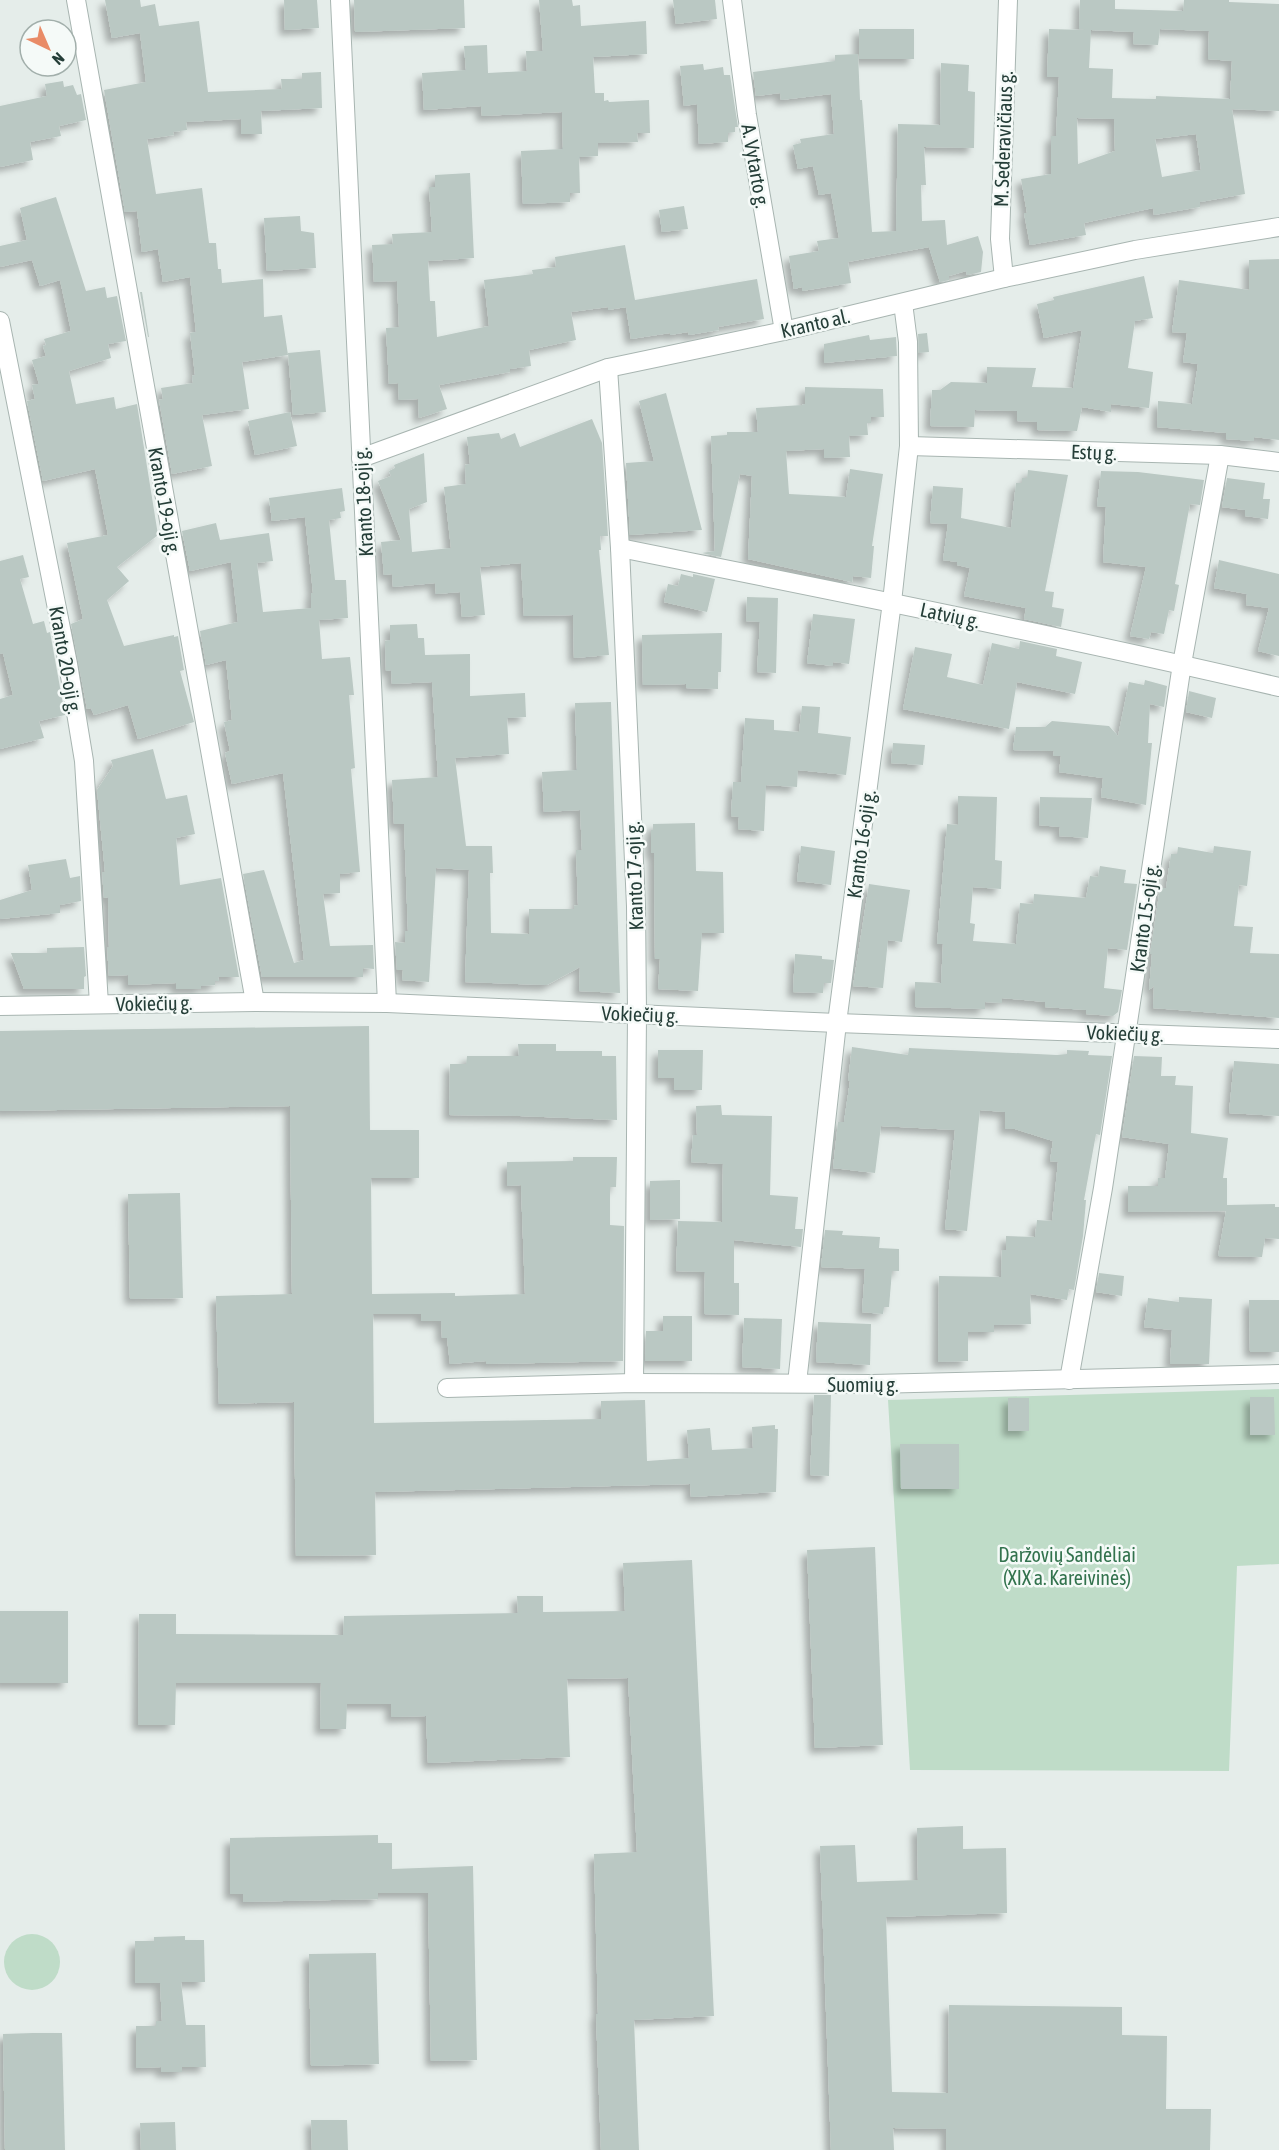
<svg xmlns="http://www.w3.org/2000/svg" width="1279" height="2150" viewBox="0 0 1279 2150" font-family="'Asap Condensed',sans-serif">
<style>
.green{fill:#bfdcc8}
.building{fill:#bac8c3;fill-rule:evenodd;filter:url(#shadow)}
.lines{fill:none;stroke-linecap:round;stroke-linejoin:round}
.minor-casing{stroke:#a8b5b1;stroke-width:20}
.minor{stroke:#fff;stroke-width:18}
.labels{text-anchor:middle;dominant-baseline:central;stroke-width:5;stroke-linejoin:round;paint-order:stroke}
.street-label{font-size:20px;fill:#253e38;stroke:#f5faf8}
.park-label{font-size:20px;fill:#32724d;stroke:#f5faf8}
</style>
<defs>
<filter id="shadow"><feDropShadow dx="-5.5" dy="5.5" stdDeviation="3" flood-color="#0004"/></filter>
</defs>
<rect width="100%" height="100%" fill="#e5edea"/>
<g class="green">
<path d="M1279,1389V1564L1237,1566L1229,1771L910,1770L888,1400Z"/>
<circle cx="32" cy="1962" r="28"/>
</g>
<g class="building">
<path d="M105,0H140L141,7L155,4L159,26L199,21L208,92L282,89L281,79H302V73L321,72L322,108L261,111L262,134H241V119L186,122L187,130L173,132L174,135L147,139L156,194L202,188L209,243H216L218,269H221L222,283L263,279L264,317L282,315L288,355L242,362L249,409L202,415L212,466L172,474L159,400L163,399L161,388L193,383L192,376L195,375L190,333L196,332L190,277L163,282L158,249L142,252L137,211L125,212L104,90L146,82L140,33L112,38Z"/>
<path d="M284,0H317L319,28L285,30Z"/>
<path d="M354,0H464L465,28L355,32Z"/>
<path d="M539,0H572L573,6L580,5L581,26L646,21L647,54L593,57L595,93H604V101L608,100L609,102L649,100L650,133H637L638,142L598,143V156L579,157L580,193H570V202L523,204L521,151L563,149L562,112L482,116L481,106L424,110L422,73L466,70L464,46L487,45L488,73L527,71L526,51H543Z"/>
<path d="M673,0H715L717,19L676,24Z"/>
<path d="M1080,0H1115V9L1183,11L1184,0H1229V2L1279,4V111L1232,109L1245,194L1200,202V207L1154,215L1153,208L1084,223L1086,235L1030,245L1024,213H1027L1021,179L1051,174V136H1056L1059,77H1047L1049,29L1085,30L1079,29ZM1160,29L1209,31L1208,59L1232,61L1230,99L1156,96V99L1112,98L1113,69L1089,68L1091,30L1134,32L1133,44L1158,45ZM1077,118L1114,119L1115,151L1078,164ZM1196,134L1201,170L1162,177L1155,139Z"/>
<rect x="859" y="29" width="55" height="30"/>
<path d="M858,54L860,100H862L872,232L896,231L898,124L940,125L941,63L969,65L968,91L975,92L974,148L924,147L926,185H921L922,221L945,220L947,245L978,236L983,252L981,272L967,275L966,271L949,276V280L940,282L929,247L848,262L851,283L802,291V287L794,289L789,256L819,251L817,241L839,238L831,193L819,195L813,166L798,169L793,145L801,143L800,139L834,134L831,94L781,100L780,93L756,96L753,72L835,61V55Z"/>
<path d="M703,64L704,70L723,67L724,75H730L738,127H735V132L728,133V142L699,144L697,104L684,106L680,66Z"/>
<path d="M63,81L64,87L73,85L77,95L81,94L86,120L59,126L61,136L30,142L33,160L0,167V106L47,96L45,84Z"/>
<path d="M470,173L474,258L428,261L430,301H435L437,337L489,326L484,280L533,274L532,270L556,267L555,257L625,245L635,300L757,279L764,319L718,327L719,330L689,335L688,332L670,335V333L631,339L626,307L608,310V307L571,312L576,340L529,350L531,366L510,369V372L439,385L447,409L419,418L418,399L399,400L398,383L389,384L386,328L399,327L397,281L374,282L372,245L393,244L392,234L432,232L429,187H435V175Z"/>
<path d="M56,197L86,291L105,287L107,298L117,296L126,341L108,344L111,358L69,371L76,404L114,397L116,409L137,404L158,535L117,567L129,581L107,600L124,646L174,635V637L178,636L184,670L180,671L194,722L138,739L128,705L94,715L91,708L87,709L71,624L83,619L67,543L108,535L95,469L43,481L27,401L35,399L32,385L39,384L32,360L46,356L43,346L46,345L44,339L71,331L60,280L40,286L32,260L0,267V246L27,240L20,208Z"/>
<path d="M684,206L688,229L662,232L659,210Z"/>
<path d="M300,216L301,231L314,233L316,268L267,271L264,218Z"/>
<path d="M1279,259V440L1254,437V441L1226,439V433L1157,427L1158,401L1192,404L1198,364L1183,362L1187,333L1172,332L1179,280L1249,290V260Z"/>
<path d="M1144,276L1153,318L1135,321L1128,368L1153,372L1149,408L1111,404V412L1082,407L1077,431L1037,430V422L1017,421V411L975,410L974,427L930,426L932,390H940L951,382L987,383V367L1036,368L1032,387L1073,388L1082,330L1044,338L1037,304L1054,300L1053,297Z"/>
<path d="M140,292H142L149,337H148Z"/>
<path d="M927,333L929,352L919,353L918,334Z"/>
<path d="M869,335L870,340L896,337L897,356L824,363V344Z"/>
<path d="M320,350L326,412L293,415L288,353Z"/>
<path d="M805,387L883,389L884,417H871V423H867L868,435L849,436L850,457L824,458V449L786,451L789,494L846,497L850,469L883,474L872,546H874L871,578L853,576L852,582L748,559L752,476L740,474L721,557L702,553L715,551L711,436L727,435V432H758L756,408L802,405L805,404Z"/>
<path d="M666,393L702,530L630,535L626,463L654,461L639,401Z"/>
<path d="M290,412L297,446L255,455L248,421Z"/>
<path d="M592,419L602,443L608,536H600L601,550H599L609,655L574,658L573,615L524,616L521,563L480,567L485,615L462,617L460,592L436,594L435,583L393,587L392,574L384,575L381,542L401,540L378,481L391,476L389,471L395,468L394,465L424,453L427,502L409,509L412,552L451,548L444,487L466,484L465,465L470,464L467,437L499,433L501,439L515,433L520,447Z"/>
<path d="M1028,470L1068,475L1045,591L1054,592L1052,607L1064,609L1061,627L1024,619L1026,608L964,596L970,568L957,565V562L943,560L948,524L930,523L933,486L963,488L961,518L1011,528L1016,483H1022V478H1027Z"/>
<path d="M1101,471L1138,472L1204,480L1200,505L1190,504L1175,584L1179,585L1174,611L1169,610L1164,634L1151,632L1149,639L1130,636L1146,567L1103,562L1106,507L1097,506Z"/>
<path d="M1227,478L1265,483L1263,499H1270L1268,519L1245,516V510L1222,507Z"/>
<path d="M342,488L345,511L340,512L341,518L329,520L335,580H346L348,618L319,620L322,659L350,657L354,695H349L355,768L351,769L360,872L340,874V893L323,894L330,946L373,945L374,969L363,968V977H262L243,874L264,870L294,963L304,960L283,773L232,784L225,753L230,751L224,722L232,720L226,660L206,665L200,631L238,622L231,562L190,571L182,531L216,523L220,540L269,533L273,561L257,563L263,612L311,608V593H313L305,517L272,521L269,498Z"/>
<path d="M23,555L29,577L20,579L33,624L44,621L47,633L50,632L65,715L39,721L44,738L0,749V699L13,695L3,653L0,654V561Z"/>
<path d="M1219,560L1279,574V656L1258,651L1269,608L1246,605L1247,594L1214,588Z"/>
<path d="M681,574L693,577V574L715,579L707,612L664,602L668,584L678,586Z"/>
<path d="M747,597L778,598L776,673L757,672L760,622L746,621Z"/>
<path d="M813,614L855,619L849,664L833,662V666L807,663Z"/>
<path d="M417,624L418,638H424L425,655L470,654V696L525,693L526,717L507,718L509,754L455,758L466,846H492L493,873H490L491,933L529,934V909H574V906L578,905L576,850H582L580,810L544,812L542,772L577,770L575,703L611,702L620,993L579,991L580,967L547,985L465,982L469,870L436,868L429,982L402,980L403,970H397L395,942L405,943V931H408L404,824H394L392,780L438,777L432,682L392,684L391,670L386,671L385,641L390,640V625Z"/>
<path d="M722,633L721,672H718V689L686,688V684L643,685L642,635Z"/>
<path d="M1020,641L1057,649L1056,656L1082,662L1075,694L1017,682L1009,729L903,709L915,647L952,654L947,677L983,685L992,643L1019,649Z"/>
<path d="M1145,680L1167,686L1164,707L1150,704L1148,743H1152L1146,805L1101,797L1103,778L1059,772L1061,756H1053L1054,751L1013,750L1016,727H1045L1052,721L1109,726L1118,736L1129,682L1144,685Z"/>
<path d="M1189,691L1216,698L1212,718L1186,712Z"/>
<path d="M802,706L820,707L818,733L851,737L846,775L798,770L797,787L766,785L764,831L738,829L739,817L731,816L733,782H741L745,718L774,720V730L799,732Z"/>
<path d="M893,743L925,745L923,765L891,763Z"/>
<path d="M153,749L166,799L187,795L195,834L176,838L180,885L221,878L239,977H218L219,981H215V985L201,986V989H176V983L128,985V975L109,976L107,947H109L108,897L104,898L102,872H105L97,790L113,766L111,760Z"/>
<path d="M958,796L997,797L995,860L1002,861L1001,889L973,887L970,923L975,924L973,941L1016,944L1020,903L1033,904L1034,894L1086,898L1090,876L1098,877L1100,866L1126,870L1124,883L1137,884L1127,950L1108,948L1104,988L1122,990L1118,1012L1113,1016L1086,1014V1010L1045,1007V1002L1002,998V1003L985,1002V1009L915,1007V982L941,983L943,944H937L947,824L958,825Z"/>
<path d="M1040,797L1092,798L1088,838L1059,836L1060,827L1039,825Z"/>
<path d="M695,823L696,871L723,872L724,933H702L698,991L658,989L660,959H655L654,853H651V830H653V824Z"/>
<path d="M801,846L835,851L831,885L797,881Z"/>
<path d="M1214,846L1251,851L1247,886L1239,885L1234,926L1253,927L1250,953L1279,954V1018L1153,1008L1154,986L1149,990L1152,954H1150L1160,888H1166L1171,854H1177L1178,847L1213,853Z"/>
<path d="M66,859L70,878L80,876L81,901L60,905V913L0,919V900L32,890L28,865Z"/>
<path d="M869,884L910,890L902,942L888,940L883,988L853,986Z"/>
<path d="M84,947L86,976L84,977V989H24L11,953H47V948Z"/>
<path d="M795,954L822,956V959L834,960L831,983H824L823,993L793,992Z"/>
<path d="M369,1026L370,1130H419V1178H371L372,1294L455,1293V1296L525,1294L521,1185L507,1186V1162L573,1161V1157H617L616,1187H610V1225L624,1226L623,1361L486,1364V1361L450,1364L447,1338H442L441,1321H421V1314H373L374,1423L601,1419V1401L645,1400L647,1461L689,1458L687,1430L710,1428L712,1450L753,1448L752,1427L775,1425V1429H778L776,1492L691,1497L690,1484L375,1492L376,1555L296,1556L294,1402L219,1404L216,1296L292,1294L290,1106L0,1111V1031Z"/>
<path d="M518,1044H556V1051H602V1056H616L617,1120L520,1116L449,1115L450,1064H466L467,1056H519Z"/>
<path d="M852,1047L908,1055L909,1048L1057,1055L1067,1054V1050L1089,1051L1088,1055L1112,1056L1100,1135L1096,1134L1084,1200H1086L1083,1236L1074,1290L1069,1289L1067,1300L1030,1294L1031,1324L994,1325V1332H968V1361L938,1362L939,1276L1001,1277L1002,1250H1006V1236L1035,1237L1037,1220L1052,1221L1058,1162L1050,1161L1053,1141L1015,1129H1005V1112L980,1110L967,1231L945,1229L955,1130L881,1126L875,1173L833,1168L838,1122H844L850,1081H848Z"/>
<path d="M658,1050H703L702,1090H674V1078H658Z"/>
<path d="M1134,1056L1162,1057L1161,1076H1176L1175,1085L1193,1086L1191,1133L1228,1138L1223,1178H1227V1210V1205L1275,1204V1207H1279V1239L1265,1238L1262,1257L1218,1256L1226,1211L1128,1212V1186H1158V1178H1165L1169,1144L1122,1137Z"/>
<path d="M1234,1061L1279,1064V1116L1229,1113Z"/>
<path d="M721,1105L722,1115L772,1116L770,1195L798,1197L795,1229H803L801,1247L734,1240V1283H739V1315L704,1314L705,1272L676,1271L678,1221L722,1222L723,1164L691,1162L693,1135H697L696,1106Z"/>
<path d="M680,1180V1219L650,1220V1181Z"/>
<path d="M180,1193L183,1298L130,1299L128,1194Z"/>
<path d="M825,1230L843,1231L842,1235L880,1237L879,1248L899,1249V1271H892L889,1307H884L883,1314L862,1312L865,1269L821,1267Z"/>
<path d="M1099,1273L1124,1276L1122,1296L1096,1292Z"/>
<path d="M1179,1297L1212,1299L1209,1364H1170L1172,1330L1144,1327L1148,1298L1179,1302Z"/>
<path d="M1249,1300H1279V1352H1250Z"/>
<path d="M663,1316H692V1361H645L646,1331H663Z"/>
<path d="M744,1318L782,1319L780,1369L742,1367Z"/>
<path d="M818,1322L871,1324L870,1365L816,1362Z"/>
<path d="M814,1395H831L829,1476L810,1475Z"/>
<path d="M1250,1397H1274L1275,1435H1250Z"/>
<rect x="1008" y="1398" width="21" height="33"/>
<path d="M900,1444H959V1489H901Z"/>
<path d="M875,1547L883,1745L815,1748L807,1550Z"/>
<path d="M692,1560L714,2016L634,2020L639,2150H601L596,2014H598L594,1854L637,1852L628,1678L567,1679L570,1757L428,1763L426,1716L391,1717V1704H347L346,1729H320L321,1683H176L175,1725H138L139,1614H176V1634L343,1635L344,1616L518,1613L517,1596H543V1612L625,1611L623,1563Z"/>
<rect x="0" y="1611" width="68" height="72"/>
<path d="M963,1826V1849L1006,1848L1007,1913L886,1917L892,2092L948,2093L949,2005L1122,2007V2035L1167,2036L1166,2109H1211L1210,2150H946V2129L893,2128L894,2150H831L820,1846L855,1845L857,1882L918,1880L917,1828Z"/>
<path d="M378,1835V1843H392V1869L473,1866L477,2060L431,2061L428,1893H378V1899L243,1902V1894H230V1838Z"/>
<path d="M185,1936V1940H204L205,1982H181L186,2025H205L206,2067H182V2072H161V2067L136,2068V2026H156V2021H162L160,1983H135V1941H154V1937Z"/>
<path d="M376,1953L379,2064L311,2066L309,1954Z"/>
<path d="M33,2033H62L65,2150H5L3,2034Z"/>
<path d="M311,2120H347L348,2150H312Z"/>
<path d="M175,2122L176,2150H141L140,2123Z"/>
</g>
<g class="lines">
<defs>
<g id="minor">
<path d="M76,0L255,1002"/>
<path d="M340,0L387,1003"/>
<path d="M732,0L747,115L784,331"/>
<path d="M1004,278L1000,239L1008,0"/>
<path d="M0,321L68,664L84,761L99,1004"/>
<path d="M608,368L620,548L636,906L637,1014L634,1383"/>
<path d="M909,446L1220,455L1279,462"/>
<path d="M361,458L608,368L784,331L1004,278L1135,250L1279,227"/>
<path d="M620,548C840,592 1060,636 1279,687"/>
<path d="M0,1006L255,1002L387,1003L837,1023L1279,1039"/>
<path d="M1069,1380L1103,1188L1182,664L1220,455"/>
<path d="M797,1383L837,1023L892,602L909,446L908,342L903,303"/>
<path d="M447,1388L634,1383L873,1384L1279,1374"/>
</g>
</defs>
<use href="#minor" class="minor-casing"/>
<use href="#minor" class="minor"/>
</g>
<g class="labels">
<g class="street-label">
<text transform="translate(1003 139) rotate(-88)">M. Sederavičiaus g.</text>
<text transform="translate(756 166) rotate(80)">A. Vytarto g.</text>
<text transform="translate(815 323) rotate(-13)">Kranto al.</text>
<text transform="translate(1094 452) rotate(2)">Estų g.</text>
<text transform="translate(165 501) rotate(80)">Kranto 19-oji g.</text>
<text transform="translate(363 502) rotate(-93)">Kranto 18-oji g.</text>
<text transform="translate(950 615) rotate(12)">Latvių g.</text>
<text transform="translate(66 660) rotate(80)">Kranto 20-oji g.</text>
<text transform="translate(861 844) rotate(-82)">Kranto 16-oji g.</text>
<text transform="translate(634 876) rotate(-92)">Kranto 17-oji g.</text>
<text transform="translate(1144 918) rotate(-82)">Kranto 15-oji g.</text>
<text transform="translate(154 1003) rotate(-1)">Vokiečių g.</text>
<text transform="translate(640 1014) rotate(2)">Vokiečių g.</text>
<text transform="translate(1125 1033) rotate(2)">Vokiečių g.</text>
<text x="863" y="1384">Suomių g.</text>
</g>
<g class="park-label">
<text x="1067" y="1554">Daržovių Sandėliai<tspan x="1067" dy="23">(XIX a. Kareivinės)</tspan></text>
</g>
</g>
<g transform="translate(48 48) rotate(136)"><circle r="28" fill="#f5faf8" stroke="#a2afab" stroke-width="1.5"/>
<path d="M0-4.5L10 22L0 15L-10 22Z" fill="#e98b67"/>
<text y="-9" font-size="16" font-weight="bold" text-anchor="middle" fill="#253e38">N</text>
</g>
</svg>
